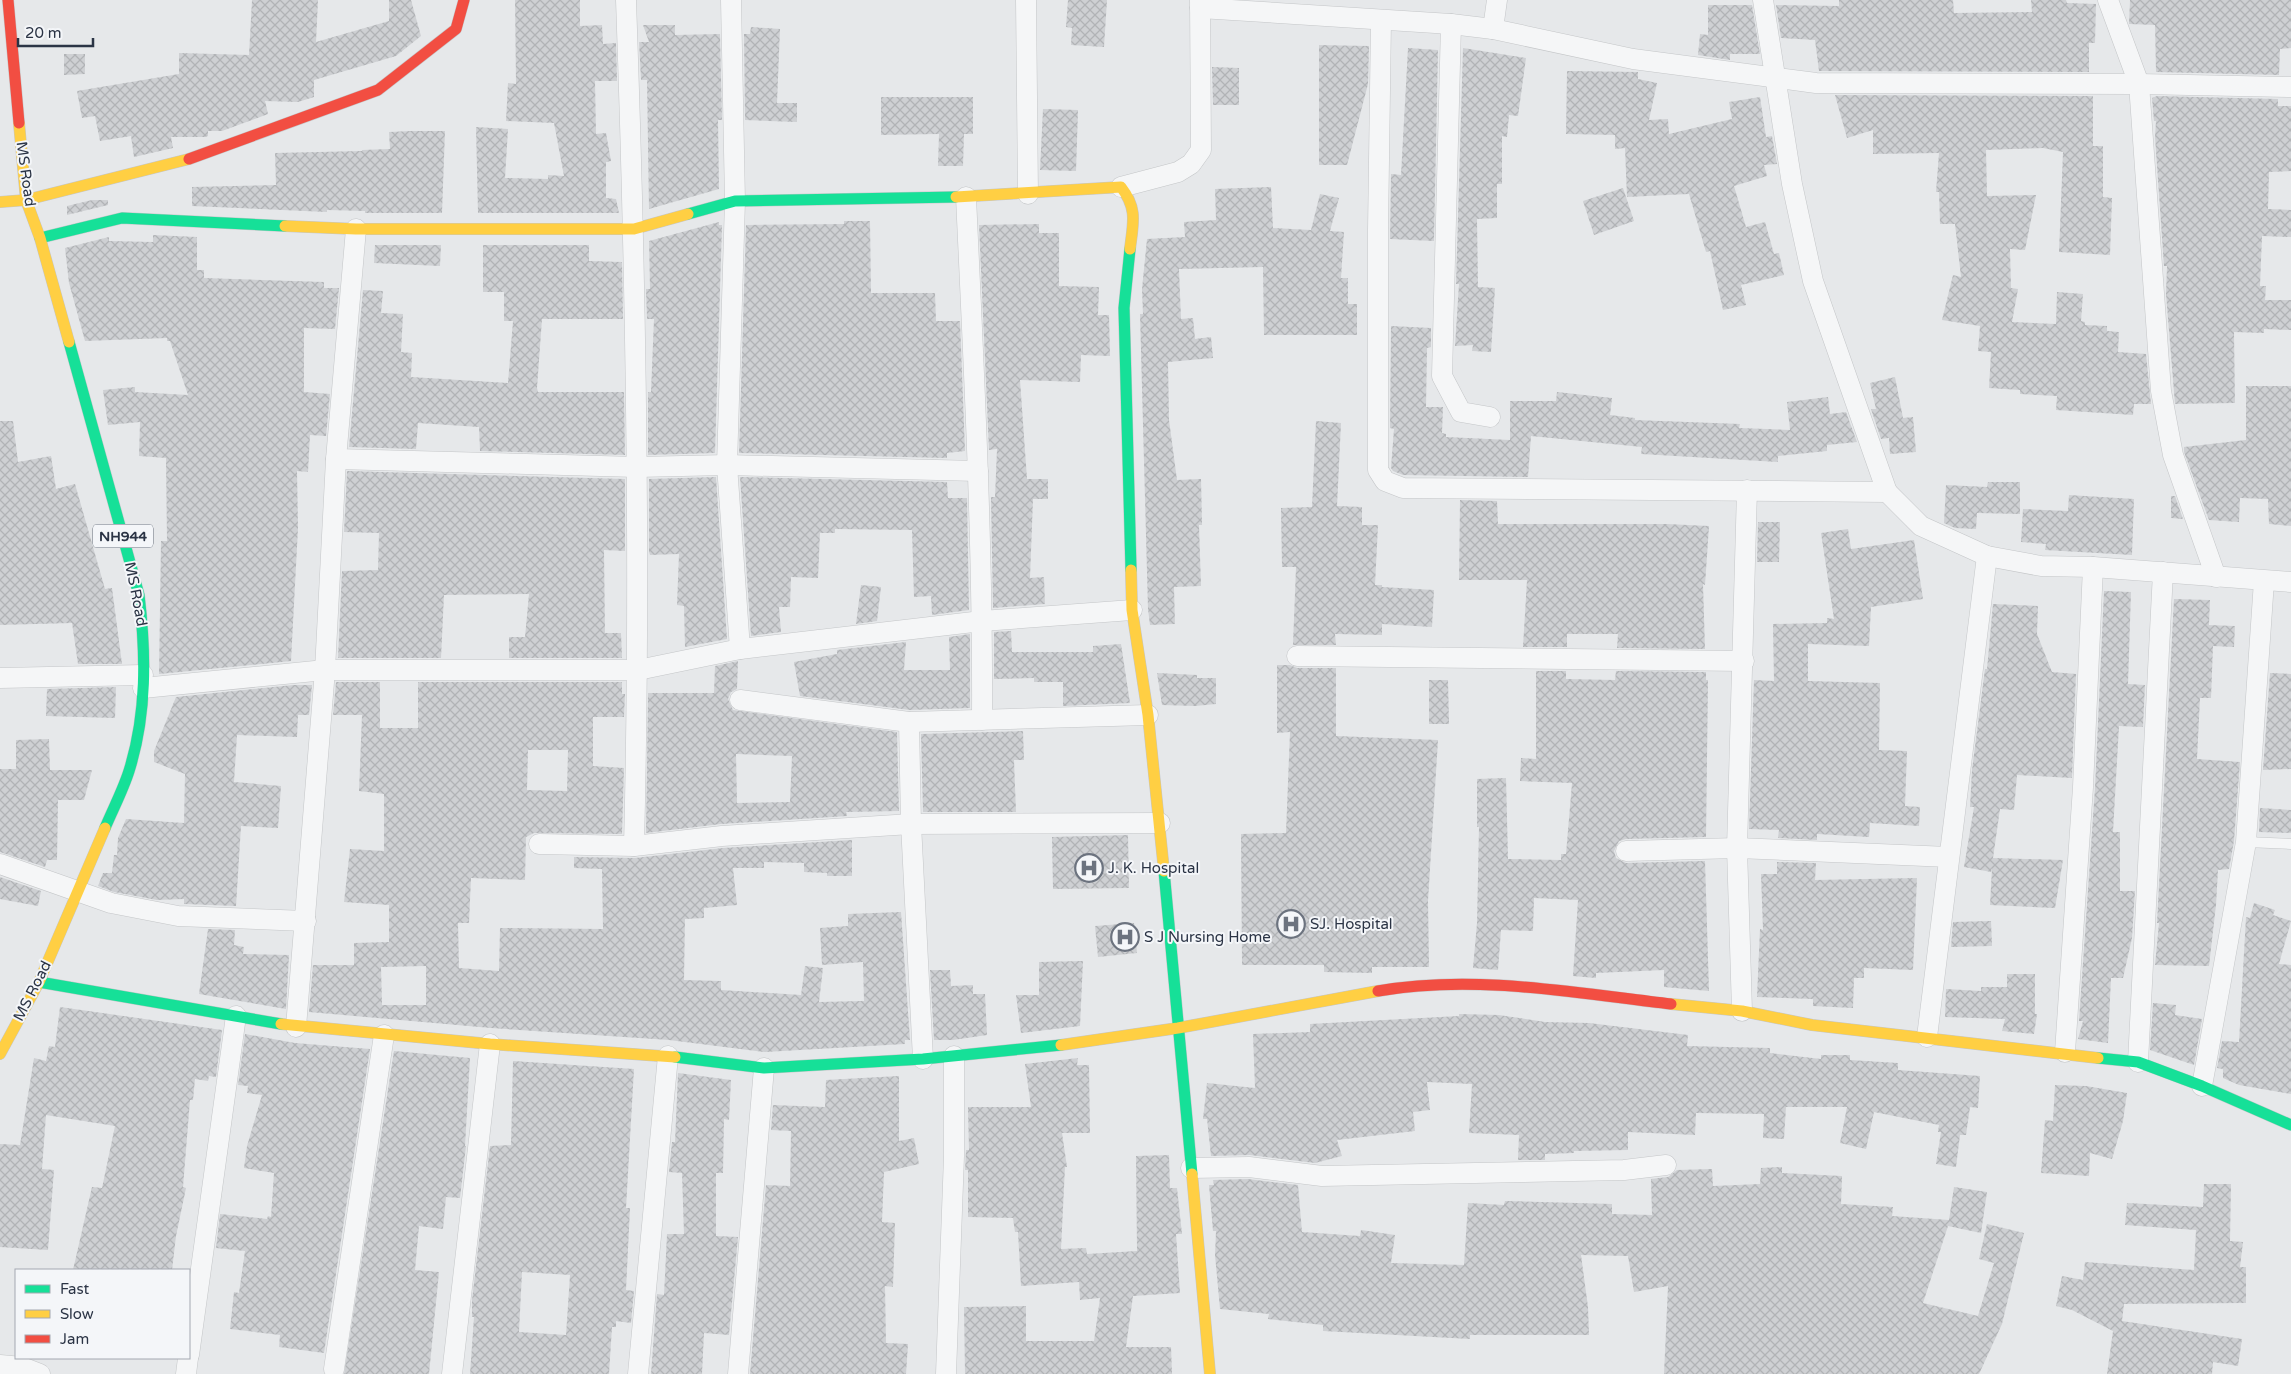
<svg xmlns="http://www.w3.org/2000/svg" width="2291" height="1374" viewBox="0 0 2291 1374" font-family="'Varela Round',sans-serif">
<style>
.building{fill:url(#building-cross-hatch);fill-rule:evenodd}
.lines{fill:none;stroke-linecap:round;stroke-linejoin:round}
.lane-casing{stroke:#c4c6c8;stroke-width:11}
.street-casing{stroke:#c4c6c8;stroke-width:21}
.fast-casing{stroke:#c4c6c8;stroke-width:12}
.slow-casing{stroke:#c4c6c8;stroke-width:12}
.jam-casing{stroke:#c4c6c8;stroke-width:12}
.lane{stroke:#f5f6f7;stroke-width:10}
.street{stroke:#f5f6f7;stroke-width:20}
.fast{stroke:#16e098;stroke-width:11}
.slow{stroke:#ffcf43;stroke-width:11}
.jam{stroke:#f24e42;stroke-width:11}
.labels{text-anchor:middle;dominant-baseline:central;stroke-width:4;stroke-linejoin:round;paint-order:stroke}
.shield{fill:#f4f6f9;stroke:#676e7b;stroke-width:1}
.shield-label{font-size:14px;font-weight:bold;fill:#2b3445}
.street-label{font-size:15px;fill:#2b3445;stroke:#f4f6f9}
.poi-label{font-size:15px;fill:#2b3445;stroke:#f4f6f9;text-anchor:start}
</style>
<defs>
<pattern id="building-cross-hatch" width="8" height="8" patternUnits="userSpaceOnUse" patternTransform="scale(1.25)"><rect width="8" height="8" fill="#ced0d3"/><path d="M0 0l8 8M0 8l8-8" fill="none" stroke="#b1b3b6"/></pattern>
</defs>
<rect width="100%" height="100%" fill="#e6e8ea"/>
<g class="building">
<path d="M252,0H318L316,42L389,21V0H411L421,36L396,56L314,80V97L298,102L265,101L268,114L222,131H208V136L205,137H171L173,148L134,157L131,136L100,141L95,116L82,118L77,91L179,74V53L249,55Z"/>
<path d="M515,0H580V26L602,25L603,44L616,43L617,81H595L596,134L606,133L611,161L606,162V198L616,199L619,213H478L476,127L508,129L505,178L548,179V175L564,176L554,123L506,121L508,83L516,84Z"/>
<path d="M1068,0H1107L1104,47L1071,45L1072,28L1066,27Z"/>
<path d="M1839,0H1953L1954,13L2032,12L2031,0H2066L2067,3L2096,4L2095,43H2089V72L1819,71L1815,40L1781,38L1776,5L1839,6Z"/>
<path d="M2130,0H2291V48L2280,49L2279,75L2156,72L2155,25L2129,24Z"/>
<path d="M1708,5H1752L1760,54H1730V60L1698,55L1700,34L1708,35Z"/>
<path d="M643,25H675V35L720,34L722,120H718L719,189L649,209L647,80H641L639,42H649Z"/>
<path d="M751,27L780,29L777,103H797V122L745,120L744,34H750Z"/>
<path d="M1319,45L1369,46L1368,84L1347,165H1319Z"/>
<path d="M1408,48L1438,50L1434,241L1390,239L1391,174L1401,175Z"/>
<path d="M1463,48L1526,58L1518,116L1509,115L1507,137L1502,136V184H1497V218L1477,219L1478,287L1495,288L1491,352L1472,351L1473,345L1455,346L1459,284H1456Z"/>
<path d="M64,54H85V74L64,75Z"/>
<path d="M1212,67L1239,68V105H1213Z"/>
<path d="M1567,71L1638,72V79L1657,83L1649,120L1668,119L1669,134L1732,119L1729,102L1760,97L1766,137L1772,136L1777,164L1764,165L1767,176L1734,186L1746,227L1765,222L1774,254L1779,253L1784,275L1741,285L1746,305L1723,310L1710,251L1706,252L1689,194L1627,197L1625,148L1615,149V135L1566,134Z"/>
<path d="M1835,95L2093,96V146H2103V197L2112,198L2110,255L2059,252L2063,152L2043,148L1986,150L1987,196L2036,195L2025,250L2010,249L2011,288L2018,289L2012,322L2056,324L2057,292L2083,294L2081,321L2085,322V325L2107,326V331L2119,332L2118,352L2146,354L2151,404H2134L2133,415L2056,410L2057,396L2020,394V390L1989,388L1991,352L1978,351L1980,326L1942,320L1953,275L1961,277L1955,224H1940L1939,192H1936L1939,153L1873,154V130L1847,138Z"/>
<path d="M2157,96L2278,99V106H2291V171L2269,172L2268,209L2291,210V237L2262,236L2260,286H2266L2265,300H2291V330L2264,329V333L2234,332L2235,403L2175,404L2166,294L2167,266H2164L2155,137L2156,121H2154L2152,98Z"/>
<path d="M881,97H973V134H964L963,166H938L939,134L881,135Z"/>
<path d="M1043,109L1078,110L1076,171L1040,170Z"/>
<path d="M411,131H445L442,213H365V211L327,210V212L192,206V187L276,185L275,153L362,151V150L390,149L389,132Z"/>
<path d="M1271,187L1273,228L1311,230L1320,194L1339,198L1330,231L1344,232L1341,278H1348V304H1357V335H1264L1263,267L1179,269L1181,319L1193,318L1195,339L1211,337L1213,358L1168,362L1169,420L1177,480L1201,479L1202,525H1199L1201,586L1174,587L1175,624L1150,625L1148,609L1140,314H1143L1142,289L1147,239L1185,237L1184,222L1216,220L1215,189Z"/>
<path d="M1623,188L1634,221L1594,235L1583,201Z"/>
<path d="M92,200H108V205L67,215V206Z"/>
<path d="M844,221H870L871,293H935L936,321H960L965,451L947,453V458L739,453L746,225L844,224Z"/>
<path d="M719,222V225H722L715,453L648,455V392H651L654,319H647L646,289H650L649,241Z"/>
<path d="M1039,224V233H1059V286L1099,287L1098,315H1109L1110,356L1081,355L1080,382L1020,380L1027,479H1048V499H1033L1030,578L1044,577L1045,604L993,608L991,497H995L997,449L989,450L979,225Z"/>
<path d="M153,235L197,237V270H204V278L324,282V288H339L335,329L304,328V392L330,394L326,436L310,435L308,472L297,471L298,528L291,661L159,674L161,541H167L166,458L139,456L140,422L108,425L103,390L135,387V392L188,395L170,341H167V338L85,341L69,283L65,248L109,237V241L153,242Z"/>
<path d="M375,245H441L440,266L374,263Z"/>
<path d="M483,245H589V261L622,262L623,319H542L537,388L538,392H624L625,455L480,451L479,427L418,423L416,449L349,447L363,290L383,291L381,313L403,314L401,352L412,353L411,377L508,383L513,321H504V292H483Z"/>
<path d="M1391,326L1431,328V347L1427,348L1426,407H1443L1442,433L1446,434V437L1510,440V401H1556L1557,392L1612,398L1610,415L1635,418V420L1740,424L1739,428L1790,430L1787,402L1828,397L1830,414L1846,412L1857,442L1827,445V451L1778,456V462L1641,454L1642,447L1531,436L1528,477L1403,475L1393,471L1391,468L1394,429L1390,428Z"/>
<path d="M1895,377L1903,418L1913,417L1916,452L1890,454L1889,438L1881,439L1871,409H1876L1870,383Z"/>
<path d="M2246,386H2291V526L2269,524L2268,499L2240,498L2239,522L2209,520L2184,452V447L2246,440Z"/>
<path d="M0,421H13L18,462L51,456L56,489L75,484L105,589L112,588L122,664H78L72,623L0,625Z"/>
<path d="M1316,421L1341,423L1337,506L1362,507V525H1378L1375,585H1382V587L1434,590L1432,627L1382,624V635L1335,634L1336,645H1293L1296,567H1282L1281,508L1312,507Z"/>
<path d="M347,471L625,479V551L604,550L605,633H621L622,658H509V637H525L529,594L444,595L441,658H338L342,571L378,570L379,533L344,532Z"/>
<path d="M716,477L727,639L685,647L684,606L677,605L679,554L650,555L649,552V479Z"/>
<path d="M740,477L947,482L948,498H967L969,610L932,615L931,596L914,597L912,530L835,529V533H820L818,578L791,577L790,607H779L781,632L751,636Z"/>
<path d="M1988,482H2020V514L1977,513L1976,529L1955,528L1944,523L1946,485L1987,487Z"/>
<path d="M2069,495L2134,499L2132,555L2045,550L2046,544L2021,542L2023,509L2068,511Z"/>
<path d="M2171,496H2175L2183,519L2171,518Z"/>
<path d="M1460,500L1497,501L1498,524H1667L1709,526L1705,585L1703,584L1705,649L1617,648L1618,634H1567V647H1523L1527,580H1459Z"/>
<path d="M1758,522H1780L1779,562H1757Z"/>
<path d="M1848,529L1851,549L1914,540L1923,599L1871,607L1869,646L1808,644V681L1880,683L1879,750L1907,751L1905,806L1920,807L1919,826L1870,823L1869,837L1817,834V840L1778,838L1779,830L1749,829L1754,680L1774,681L1773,624L1827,623V618L1834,619L1821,533Z"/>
<path d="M861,585L881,587L877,621L856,624Z"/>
<path d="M2104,591L2131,592L2128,684L2145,685L2143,727L2119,726L2113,832H2120V891H2135L2132,938L2123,978H2111L2108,1043L2078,1039L2083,1021H2079L2095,788Z"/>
<path d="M2174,599L2210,600L2209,625L2235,626L2234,647L2213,646L2211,698H2200L2197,759L2240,762L2234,841L2229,869L2218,870L2216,905L2209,966L2155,965L2159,923H2157Z"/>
<path d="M1993,604L2038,606L2037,634L2052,672L2076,674L2072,778L2017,775L2014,810L2000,809L1993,858L2063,860L2055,908L1990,905L1992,868L1991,872L1964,867L1974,807H1970L1972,770L1985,669H1987Z"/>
<path d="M1011,631L1012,652H1093V646L1121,644L1130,703L1063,706V682H1034V678L994,679V632Z"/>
<path d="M970,634V708L910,710L800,696L794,662L837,654V650L906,642L904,670H950L949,637Z"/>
<path d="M738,661L737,689L731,692L728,699L733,710L897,732L899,811L846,812L847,816L721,824L646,833L648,693H714L715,666ZM736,754L792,756L790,802L737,803Z"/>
<path d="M1277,665H1290L1297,668H1336V736L1438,740L1428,901L1429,967H1372V973L1324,972V965H1242L1241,834L1286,833L1290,732L1277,733Z"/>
<path d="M1536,671H1566V679L1615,680L1616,671L1706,672V680H1708L1706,837L1626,839L1619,841L1614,851L1616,858L1626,863L1705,861L1709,991L1664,987V970L1596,973V978L1573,976L1578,900L1534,898L1533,931L1501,930L1498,970L1473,968L1477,923L1479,827H1477V779L1506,778L1508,859L1561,860V854H1566L1572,783L1520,781L1521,758L1536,759Z"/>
<path d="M1157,673L1197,675V678H1216V704L1195,706L1162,705Z"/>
<path d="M2270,673L2291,674V769L2263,770Z"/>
<path d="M1429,680H1448L1449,724H1429Z"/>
<path d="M336,682H380V728H418V682H622V694H625L624,717H593V766L624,768L622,834L534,833L526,837L525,880L471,878L469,923H458L459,968L499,971L500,928L603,929L602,869L574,868V857L635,858L723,848L852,840V876H827V873L804,872V863L764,862V868H733L737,905L704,908V918L685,919L684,980L721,981V990L801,995L805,966L823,968L819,1002L864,1001L863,962L822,965L820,928L848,926V914L901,912L910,1040H905V1044L765,1052L669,1040L491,1028L309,1012L313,965H354V943L389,942V905L344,902L350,849L384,851V794L359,791L362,715H333ZM528,750H568L567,791L527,790ZM426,966V1005H382L381,967Z"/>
<path d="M293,685H312L309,715H298L297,737L237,735L234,782L281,786L278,828L241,826L236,906L184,904V899L157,900L114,892L98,886L103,873H112L114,855H117L118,838L126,819L184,823L185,774L154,762V751L176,697Z"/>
<path d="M116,687L115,718L46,716L47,689Z"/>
<path d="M1023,731L1024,760H1014L1016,812H923L921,734Z"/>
<path d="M49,739L50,770H92L84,800H58L57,860H47L45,867L0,852V769H16V740Z"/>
<path d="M2260,808L2291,810V833L2259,832Z"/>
<path d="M1128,835L1129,888L1053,889L1052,837Z"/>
<path d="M1777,862L1816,863L1815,880L1917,878L1913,970L1864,968V978H1854L1853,1008L1813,1006V999L1757,997L1760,929L1763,930L1761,874H1777Z"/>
<path d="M0,877L41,891L38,906L0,899Z"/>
<path d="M2254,903L2275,910L2273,915L2291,921L2279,964L2291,965V1094L2239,1085L2223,1078V1069L2217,1068L2222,1041L2239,1042L2246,917L2250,918Z"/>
<path d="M1991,921L1992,946L1951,947L1953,922Z"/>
<path d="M1134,923L1137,953L1098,957L1095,926Z"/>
<path d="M208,929L235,930L234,945L244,947L243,954L289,955L286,1009L199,994Z"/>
<path d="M1083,961L1080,1026L1021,1033L1016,995H1039V962Z"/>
<path d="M930,970H950L951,986L973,985V994H985L987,1035L953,1040H934Z"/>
<path d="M2007,974H2035V1014H2037L2034,1034L2002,1031L2005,1019L1945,1017L1946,989L1981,991V987H2007Z"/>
<path d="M2153,1003L2176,1005L2175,1015L2202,1019L2194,1065L2150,1050Z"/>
<path d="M60,1007L222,1030L216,1077L209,1076L208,1081L195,1079L193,1100H190L183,1187L186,1188L176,1236L172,1270H73L92,1187L102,1188L115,1126L46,1115L42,1169L54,1170L48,1250L0,1247V1144L20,1145L34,1058L46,1061L49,1046L55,1047Z"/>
<path d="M1459,1014L1499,1015L1545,1022L1589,1023L1688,1035L1687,1046L1770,1048V1053L1821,1059V1055H1850V1060L1898,1063V1070L1980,1076L1978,1108L1970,1107L1966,1135H1960L1956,1167L1936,1164L1941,1132H1938L1939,1125L1874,1112L1866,1149L1840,1143L1847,1107H1786L1784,1139L1763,1138L1764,1114L1696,1113L1695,1135L1628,1132V1150L1574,1151V1153L1545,1154V1160H1518L1519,1135L1469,1133L1472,1084L1427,1082L1430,1110L1413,1112L1415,1131L1337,1140L1342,1156L1315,1163L1250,1155L1211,1156L1207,1119H1203L1207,1083L1255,1088L1253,1034L1310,1032V1024L1459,1016Z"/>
<path d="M245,1034L295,1043L370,1049L324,1353L279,1347L280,1335L230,1329L234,1292L239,1293L245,1251L216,1248L220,1214L267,1219L268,1216L271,1217L274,1173L244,1168L247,1146L262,1095L247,1093L248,1086L238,1085Z"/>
<path d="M394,1051L470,1058L465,1146H466L460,1198L446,1197L443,1229L419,1226L415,1270L439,1272L429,1374H344Z"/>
<path d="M1078,1058L1077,1065H1089L1090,1133H1062L1067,1167H1065L1061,1249L1086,1248L1087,1254L1137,1251L1136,1156L1169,1155L1170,1188H1177L1182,1234H1176L1180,1293L1133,1296L1126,1347H1171L1172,1374H965L964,1307L1026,1306V1341H1094L1100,1298L1080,1300L1079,1282L1021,1286L1018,1232H1015L1013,1218L968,1217V1170H965L966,1150H969L968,1107H1031L1025,1064Z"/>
<path d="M513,1061L634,1069L626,1208H630L626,1290L634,1291L631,1323L616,1321V1327H612L609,1374H470L474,1317H472V1300L490,1146L511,1145ZM522,1272L570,1275L566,1335L519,1332Z"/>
<path d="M678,1073L731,1080L729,1120L724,1119L723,1173H716V1236L738,1237L729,1335L704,1333L702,1374H651L657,1294L664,1295L667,1234H684L682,1173L669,1172L672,1142H675Z"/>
<path d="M899,1076V1141L914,1138L919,1164L884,1172L882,1222L895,1223L893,1287L885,1286L886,1343L908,1344L906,1374H750L766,1185L790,1186L791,1131L771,1130L773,1105L825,1107L826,1080Z"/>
<path d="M2055,1085L2086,1086L2127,1093L2123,1121L2112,1159L2090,1153L2089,1176L2041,1173L2045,1120L2053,1121Z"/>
<path d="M1782,1167V1173L1842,1176L1841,1204L1893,1207L1892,1216L1949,1220L1954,1187L1987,1192L1981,1233L1948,1226L1923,1303L1978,1316L1994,1263L1979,1259L1987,1224L2024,1233L2002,1324L1979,1374H1664L1668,1286L1634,1292L1628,1256L1581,1255L1588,1307L1589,1335H1470V1339L1323,1331V1325L1268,1319L1269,1314L1220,1309L1215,1255L1216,1231H1213L1209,1185H1214L1213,1180L1248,1179L1298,1185L1302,1232L1360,1236L1361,1230L1395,1235L1391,1263L1464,1265L1468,1203L1504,1205L1505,1201L1612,1204V1214L1652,1215L1651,1179L1668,1177L1677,1170L1712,1169L1713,1186L1760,1184L1761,1168Z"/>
<path d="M2204,1184H2231L2230,1241L2243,1242L2240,1267H2246V1303L2124,1304L2122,1321L2242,1339L2238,1366L2213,1362L2212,1374H2107L2113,1331L2072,1310L2056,1306L2062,1276L2083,1280L2085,1262L2194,1270L2196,1230L2125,1225L2127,1203L2203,1207Z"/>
</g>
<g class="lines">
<defs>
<path id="lane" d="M2246,842L2291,844"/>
<g id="street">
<path d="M626,0C636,282 641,564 634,846"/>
<path d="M731,0L735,201L727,465L740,649"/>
<path d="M1026,0L1028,194"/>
<path d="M1763,0L1792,184L1813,281L1887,492"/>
<path d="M2108,0L2139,84L2161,391L2173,455L2216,577"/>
<path d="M1200,8L1451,24L1493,29L1633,59L1816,83L2139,84L2291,87"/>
<path d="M1381,20L1378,230V470L1385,481L1403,488L1887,492L1921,526L1987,556L2041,566L2093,567L2291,582"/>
<path d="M1451,24L1442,376L1461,412L1490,417"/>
<path d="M1493,29L1497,0"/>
<path d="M1121,187L1178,172L1191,164L1201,150L1200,0"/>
<path d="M966,197C974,371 983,545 982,720"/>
<path d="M336,459L637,467L727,465L978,471"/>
<path d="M1297,656L1744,661"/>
<path d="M0,678L143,675"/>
<path d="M143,688L325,670H638L740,649L982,621L1132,610"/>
<path d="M740,700L909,722L1148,715"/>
<path d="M909,722L911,824L923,1059"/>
<path d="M539,844L634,846L722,836L911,824L1160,823"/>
<path d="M1626,851L1737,848L1949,857"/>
<path d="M0,864L111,903L178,916L306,921"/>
<path d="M1742,1011L1737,848L1747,490"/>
<path d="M296,1027L325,670L336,459L356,229"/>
<path d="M1927,1037L1987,556"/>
<path d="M2065,1052L2083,787L2093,567"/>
<path d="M2138,1062L2163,572"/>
<path d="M2202,1086L2246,842L2264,581"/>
<path d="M1191,1168L1249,1167L1322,1176L1624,1170L1666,1165"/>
<path d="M189,1355L236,1016"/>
<path d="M0,1365L22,1367L40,1374"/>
<path d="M334,1369L384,1035"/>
<path d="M186,1374L188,1358"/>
<path d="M452,1374L490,1044"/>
<path d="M638,1374L668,1056"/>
<path d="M738,1374L764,1068"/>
<path d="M946,1374L954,1156V1056"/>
</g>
<g id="fast">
<path d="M688,214L735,201L956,197"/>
<path d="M40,238L122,218L285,226"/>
<path d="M1130,249L1124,308L1131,570"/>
<path d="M69,342L139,595C146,654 147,714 129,771C123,790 113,809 105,828"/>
<path d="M1164,871L1192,1174"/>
<path d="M39,982L281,1024"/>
<path d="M675,1057L764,1068L923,1059L1061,1045"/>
<path d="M2098,1058L2138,1062L2202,1086L2291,1125"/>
</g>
<g id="slow">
<path d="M19,123L26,200L40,238L69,342"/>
<path d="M956,197L1121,187C1138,209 1133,223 1130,249"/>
<path d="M0,202L26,200L189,159"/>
<path d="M285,226L356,229H634L688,214"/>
<path d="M1131,570L1132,610L1148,715L1164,871"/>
<path d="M1671,1004L1742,1011L1812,1025L2098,1058"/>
<path d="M281,1024L490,1044L675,1057"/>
<path d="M1061,1045L1178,1028L1378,991"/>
<path d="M0,1054L39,982L105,828"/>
<path d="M1192,1174L1210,1374"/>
</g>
<g id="jam">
<path d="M8,0L19,123"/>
<path d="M189,159L378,90L456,29L464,0"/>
<path d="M1378,991C1474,974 1575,993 1671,1004"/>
</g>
</defs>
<use href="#lane" class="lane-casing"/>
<use href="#street" class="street-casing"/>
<use href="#fast" class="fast-casing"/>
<use href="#slow" class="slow-casing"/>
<use href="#jam" class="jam-casing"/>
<use href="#lane" class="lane"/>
<use href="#street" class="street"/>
<use href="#fast" class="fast"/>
<use href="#slow" class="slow"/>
<use href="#jam" class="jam"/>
</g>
<defs>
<symbol id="hospital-ring" viewBox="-11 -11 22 22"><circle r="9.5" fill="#f4f6f9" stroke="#6c737f" stroke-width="1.5"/><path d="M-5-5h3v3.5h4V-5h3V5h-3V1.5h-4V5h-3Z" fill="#6c737f"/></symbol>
</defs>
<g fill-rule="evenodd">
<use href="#hospital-ring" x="1073" y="852" width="32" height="32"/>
<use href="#hospital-ring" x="1275" y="908" width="32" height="32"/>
<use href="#hospital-ring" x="1109" y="921" width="32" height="32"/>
</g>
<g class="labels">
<rect class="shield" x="93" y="524.5" width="60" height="23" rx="4"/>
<g class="shield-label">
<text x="123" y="536">NH944</text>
</g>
<g class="street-label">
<text transform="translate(26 174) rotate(82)">MS Road</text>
<text transform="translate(136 594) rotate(79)">MS Road</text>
<text transform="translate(32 991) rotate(-63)">MS Road</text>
</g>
<g class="poi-label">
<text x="1108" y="868">J. K. Hospital</text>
<text x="1310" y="924">SJ. Hospital</text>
<text x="1144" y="937">S J Nursing Home</text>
</g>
</g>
<rect x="15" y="1269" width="175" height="90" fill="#f4f6f9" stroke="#a4a8b1"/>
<rect x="25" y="1285" width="25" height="8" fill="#16e098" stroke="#a4a8b1"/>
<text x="60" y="1294" font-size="15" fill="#2b3445">Fast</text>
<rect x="25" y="1310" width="25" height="8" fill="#ffcf43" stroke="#a4a8b1"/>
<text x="60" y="1319" font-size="15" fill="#2b3445">Slow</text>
<rect x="25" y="1335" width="25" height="8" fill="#f24e42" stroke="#a4a8b1"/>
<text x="60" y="1344" font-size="15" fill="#2b3445">Jam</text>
<path d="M18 38v8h75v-8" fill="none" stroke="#2b3445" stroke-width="2.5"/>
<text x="25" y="38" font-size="15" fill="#2b3445" stroke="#f4f6f9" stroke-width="4" paint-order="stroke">20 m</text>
</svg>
